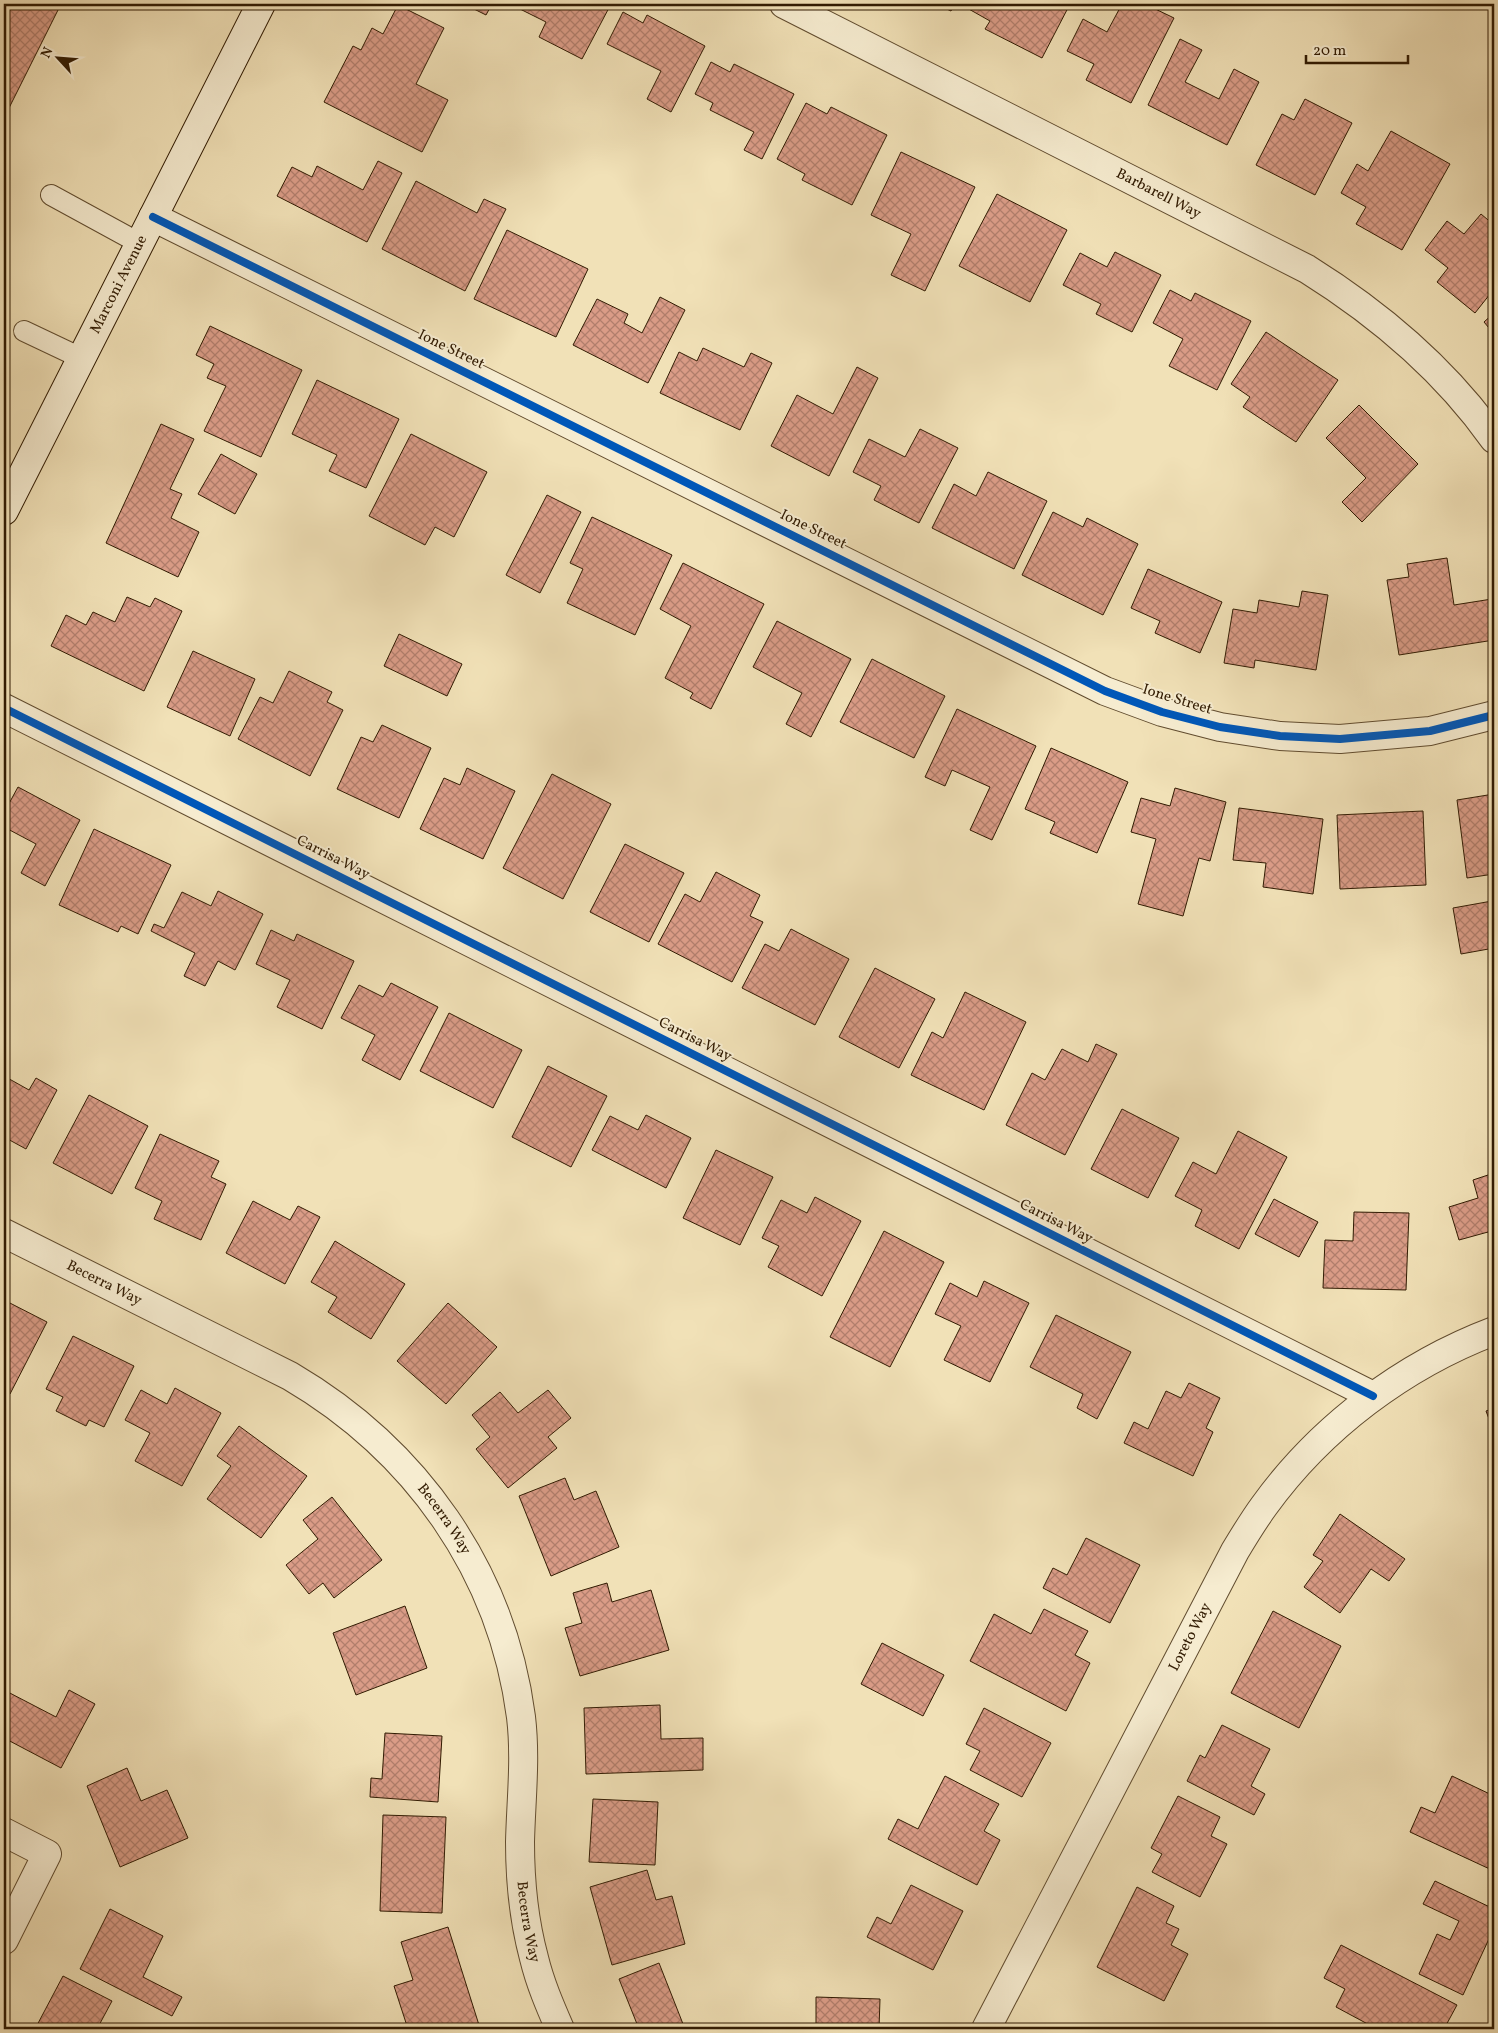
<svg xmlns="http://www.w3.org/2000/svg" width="1498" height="2033" viewBox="0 0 1498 2033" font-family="Vollkorn,serif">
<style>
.building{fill:url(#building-cross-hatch);stroke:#311b02}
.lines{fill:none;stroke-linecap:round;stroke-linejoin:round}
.service-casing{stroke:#614c2f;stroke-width:22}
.minor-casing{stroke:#614c2f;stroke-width:30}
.secondary-casing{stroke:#311b02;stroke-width:30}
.service{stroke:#f6ecd0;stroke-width:20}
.minor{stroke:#f6ecd0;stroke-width:28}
.secondary{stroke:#f6ecd0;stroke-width:28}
.cycleway-casing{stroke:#f6ecd0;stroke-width:11}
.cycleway{stroke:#0057b8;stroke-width:8}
.labels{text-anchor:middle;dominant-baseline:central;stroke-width:4;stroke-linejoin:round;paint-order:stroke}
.street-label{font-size:15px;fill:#311b02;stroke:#f6ecd0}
</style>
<defs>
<pattern id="building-cross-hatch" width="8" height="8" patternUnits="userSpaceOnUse" patternTransform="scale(1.25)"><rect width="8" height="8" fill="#da9c87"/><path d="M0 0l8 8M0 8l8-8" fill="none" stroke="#b17e6c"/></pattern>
</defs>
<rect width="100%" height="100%" fill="#f1e1b7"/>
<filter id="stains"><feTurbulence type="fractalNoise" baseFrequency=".004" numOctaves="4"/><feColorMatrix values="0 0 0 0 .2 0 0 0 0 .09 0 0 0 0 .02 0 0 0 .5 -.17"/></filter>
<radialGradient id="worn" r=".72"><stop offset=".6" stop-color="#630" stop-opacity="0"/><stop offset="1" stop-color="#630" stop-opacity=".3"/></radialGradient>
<g class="building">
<path d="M4,4H61L4,118Z"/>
<path d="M464,4H492L486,15Z"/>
<path d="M518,4H611L582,59L539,37L546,22L516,7Z"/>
<path d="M936,4H955L951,11Z"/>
<path d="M969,4H1033L1036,6L1037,4H1070L1042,58L985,29L990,21L967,8Z"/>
<path d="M1122,4H1145L1174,18L1131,103L1086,80L1094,64L1067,51L1083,19L1107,32Z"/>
<path d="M398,5L444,28L416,84L448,100L422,152L324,102L353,46L361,50L372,28L383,34Z"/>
<path d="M623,12L643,23L647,15L705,46L671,112L647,99L661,71L607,44Z"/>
<path d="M1180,39L1202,50L1185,82L1219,99L1234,69L1259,82L1227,145L1148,105Z"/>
<path d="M711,62L730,72L734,64L794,94L762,159L744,150L754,132L710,110L713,103L695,94Z"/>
<path d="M1305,99L1352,123L1315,195L1256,165L1282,114L1294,120Z"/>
<path d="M806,103L827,114L831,107L887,135L852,205L802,180L805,174L777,159Z"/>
<path d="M1391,131L1450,164L1402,250L1356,224L1366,207L1341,193L1357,164L1368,171Z"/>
<path d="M901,152L975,187L925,291L891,275L911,234L871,215Z"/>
<path d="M378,161L402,173L367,242L277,196L292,167L312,177L317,166L363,190Z"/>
<path d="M416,181L477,213L484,199L506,209L465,291L382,249Z"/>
<path d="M997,194L1067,230L1030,302L959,266Z"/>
<path d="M1481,214L1494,225V289L1475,313L1437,282L1448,268L1425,250L1447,221L1464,234Z"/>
<path d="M507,230L588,269L556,337L474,299Z"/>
<path d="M1115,252L1161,275L1132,332L1096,314L1101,304L1063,285L1080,253L1107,267Z"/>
<path d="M1170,290L1191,301L1195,293L1251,321L1217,390L1169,366L1183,339L1153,323Z"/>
<path d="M660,297L685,310L648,383L573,345L597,299L628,314L624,323L642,333Z"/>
<path d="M1494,313V334L1484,322Z"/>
<path d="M210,326L302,370L261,457L204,431L226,386L207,378L214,364L196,355Z"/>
<path d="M1266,332L1338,380L1296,442L1243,407L1250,397L1231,384Z"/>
<path d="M703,348L744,367L751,353L772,363L740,430L660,393L679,352L697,361Z"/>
<path d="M857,367L878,378L829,476L771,446L797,395L833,414Z"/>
<path d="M317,380L399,419L366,488L329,471L337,455L292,434Z"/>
<path d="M1359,405L1418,464L1362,522L1342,502L1366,478L1326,438Z"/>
<path d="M161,424L194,439L170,489L182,494L171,518L199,532L178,577L106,543Z"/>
<path d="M920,429L958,448L919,523L874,500L881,486L853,472L869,439L905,457Z"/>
<path d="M411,434L487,472L454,537L435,527L425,545L369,516Z"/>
<path d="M221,454L257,474L235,514L198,494Z"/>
<path d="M988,472L1047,501L1014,569L932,528L954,484L976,496Z"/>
<path d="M547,495L581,512L540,593L506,575Z"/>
<path d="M1053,512L1083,527L1087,518L1138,544L1103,615L1022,575Z"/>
<path d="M592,517L672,555L635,635L567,603L583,569L570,563Z"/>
<path d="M1447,558L1454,605L1492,599L1494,640L1399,655L1387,580L1409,577L1407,564Z"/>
<path d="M683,563L764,604L711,709L690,698L693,693L665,678L691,626L660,609Z"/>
<path d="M1148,569L1222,602L1200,653L1155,633L1160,621L1131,608Z"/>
<path d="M1302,591L1328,595L1316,670L1255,660L1254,668L1224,663L1233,609L1257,613L1259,600L1299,607Z"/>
<path d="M127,597L150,607L155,598L182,611L144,691L51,646L66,615L86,625L93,612L115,622Z"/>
<path d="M777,621L851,659L811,737L786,724L802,693L753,667Z"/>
<path d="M399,634L462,664L447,696L384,666Z"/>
<path d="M193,651L255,679L230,736L167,707Z"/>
<path d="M872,659L945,696L914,758L840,722Z"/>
<path d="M289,671L332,692L327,702L343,710L310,776L238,739L260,697L273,703Z"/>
<path d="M957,709L1036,746L992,840L970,830L990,787L952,770L945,786L925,777Z"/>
<path d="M382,725L431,748L399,818L337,789L361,737L373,742Z"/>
<path d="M1051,748L1128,782L1097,853L1050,833L1055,822L1025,809Z"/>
<path d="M467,768L515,791L483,859L420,829L444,778L460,785Z"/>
<path d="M552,774L611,804L563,899L503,868Z"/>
<path d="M18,787L80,820L45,886L21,873L36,844L4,827V808L6,809Z"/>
<path d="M1175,788L1226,802L1210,861L1199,858L1183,916L1138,904L1156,839L1131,832L1141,798L1170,806Z"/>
<path d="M1494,794V874L1467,878L1457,800Z"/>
<path d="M1239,808L1323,819L1313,894L1263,887L1266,863L1233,860Z"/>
<path d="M1423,811L1426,885L1340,889L1337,815Z"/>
<path d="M94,829L171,865L138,934L121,926L118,932L59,905Z"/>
<path d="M625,844L684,873L649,942L590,912Z"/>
<path d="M716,872L760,895L750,916L763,922L732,982L658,944L685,894L700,902Z"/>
<path d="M218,891L263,914L235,970L218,961L205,986L184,976L195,953L151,931L154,924L164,928L182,892L211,906Z"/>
<path d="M1492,901L1494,912V948L1461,954L1453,908Z"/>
<path d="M791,929L849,959L815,1025L742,988L765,944L779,951Z"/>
<path d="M271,930L294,941L297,934L354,961L322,1029L277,1007L290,980L256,964Z"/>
<path d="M875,968L935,999L899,1068L839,1037Z"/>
<path d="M391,983L438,1007L400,1080L362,1060L375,1035L341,1018L359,985L383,997Z"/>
<path d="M965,992L1026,1022L984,1110L911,1075L932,1032L943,1038Z"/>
<path d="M449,1013L522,1050L493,1108L420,1071Z"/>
<path d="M1096,1044L1117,1054L1065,1155L1006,1125L1032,1073L1045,1080L1062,1049L1088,1062Z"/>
<path d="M548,1066L607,1096L571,1167L512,1137Z"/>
<path d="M4,1076L29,1090L36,1078L57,1090L26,1149L4,1137Z"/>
<path d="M89,1095L148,1126L112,1194L53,1163Z"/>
<path d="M1122,1109L1179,1138L1148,1198L1091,1169Z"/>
<path d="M646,1115L691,1138L666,1188L592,1150L610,1116L638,1130Z"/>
<path d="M1238,1131L1287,1157L1239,1249L1195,1226L1202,1210L1175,1196L1193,1162L1216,1174Z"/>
<path d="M160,1134L219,1161L211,1177L226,1184L201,1240L154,1219L162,1201L135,1188Z"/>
<path d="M716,1150L773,1177L740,1245L683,1218Z"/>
<path d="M1494,1173V1249L1488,1232L1459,1240L1449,1207L1478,1198L1473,1180Z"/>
<path d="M815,1197L861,1221L822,1296L768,1267L779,1246L762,1238L781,1200L807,1213Z"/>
<path d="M1274,1199L1318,1222L1299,1257L1255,1234Z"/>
<path d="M253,1201L290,1220L298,1206L320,1217L285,1284L226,1253Z"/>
<path d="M1354,1212L1409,1213L1406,1290L1323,1288L1325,1240L1353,1241Z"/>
<path d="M884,1231L944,1262L890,1367L830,1337Z"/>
<path d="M335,1241L405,1284L371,1339L328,1312L337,1297L311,1282Z"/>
<path d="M984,1281L1029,1303L990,1382L944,1360L961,1326L935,1314L950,1283L977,1297Z"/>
<path d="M4,1300L47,1322L10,1394L4,1390Z"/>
<path d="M448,1303L497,1347L446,1404L397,1361Z"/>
<path d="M1056,1315L1131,1352L1097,1419L1077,1408L1083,1394L1030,1367Z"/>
<path d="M73,1336L134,1366L104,1427L89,1420L86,1426L56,1411L63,1397L46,1389Z"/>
<path d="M1189,1383L1220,1398L1206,1428L1213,1432L1193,1476L1124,1443L1134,1422L1148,1429L1166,1391L1181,1398Z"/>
<path d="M175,1388L221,1413L182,1486L135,1461L150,1433L125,1420L141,1390L167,1404Z"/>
<path d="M548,1390L571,1418L548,1437L557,1448L508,1488L476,1449L490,1437L472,1415L500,1392L518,1413Z"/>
<path d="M1494,1408V1432L1486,1411Z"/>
<path d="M239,1426L307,1476L261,1538L207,1499L231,1466L217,1456Z"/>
<path d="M565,1478L574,1500L596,1491L619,1547L551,1576L519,1496Z"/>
<path d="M332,1497L382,1560L334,1598L323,1583L309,1594L286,1565L318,1539L303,1520Z"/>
<path d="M1340,1514L1405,1559L1389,1581L1371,1569L1340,1613L1304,1587L1323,1561L1313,1555Z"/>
<path d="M1086,1538L1140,1565L1110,1623L1043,1588L1053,1568L1067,1575Z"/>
<path d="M607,1583L612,1602L651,1590L669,1650L580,1676L565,1628L582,1623L573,1593Z"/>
<path d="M405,1606L427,1668L356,1695L333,1633Z"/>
<path d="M1044,1609L1088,1631L1075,1655L1090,1663L1066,1711L970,1661L994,1614L1031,1634Z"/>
<path d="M1273,1611L1341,1646L1299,1728L1231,1693Z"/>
<path d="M882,1643L944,1675L923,1716L861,1684Z"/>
<path d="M4,1690L56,1717L69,1690L95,1704L61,1768L4,1738Z"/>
<path d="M660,1705L661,1739L703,1738V1770L586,1774L584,1708Z"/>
<path d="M984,1708L1051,1743L1022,1797L970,1770L980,1751L966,1744Z"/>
<path d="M1222,1725L1270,1749L1251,1786L1265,1794L1254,1815L1187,1781L1200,1755L1205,1758Z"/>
<path d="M385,1733L442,1736L438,1802L370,1797L371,1778L382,1779Z"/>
<path d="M127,1768L141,1801L167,1790L188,1838L120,1867L87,1786Z"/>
<path d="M945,1776L999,1804L984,1831L1000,1840L977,1885L888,1839L898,1819L918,1829Z"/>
<path d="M1452,1776L1494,1796V1871L1410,1832L1421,1807L1435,1813Z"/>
<path d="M1178,1796L1220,1817L1211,1836L1227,1844L1200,1897L1152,1872L1162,1854L1151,1848Z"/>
<path d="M593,1799L658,1802L655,1865L589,1862Z"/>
<path d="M383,1815L446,1817L442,1913L380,1911Z"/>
<path d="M647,1870L656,1900L672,1896L685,1944L612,1965L590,1887Z"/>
<path d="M1435,1881L1494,1909V1928L1463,1995L1419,1974L1437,1934L1450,1940L1459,1921L1423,1904Z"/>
<path d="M911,1885L963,1911L933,1970L867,1937L877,1917L891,1924Z"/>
<path d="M1137,1887L1174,1906L1166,1923L1179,1929L1171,1945L1188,1954L1164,2001L1097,1967Z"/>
<path d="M110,1909L163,1936L143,1977L182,1997L172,2016L80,1969Z"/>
<path d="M448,1927L479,2025L466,2029H408L394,1986L413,1980L401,1942Z"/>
<path d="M1341,1945L1457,2005L1444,2029H1377L1336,2007L1345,1989L1324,1978Z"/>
<path d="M659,1963L685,2029H639L619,1979Z"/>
<path d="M63,1976L112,2001L97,2029H35Z"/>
<path d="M816,1997L880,1999L879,2029H816Z"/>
</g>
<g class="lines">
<defs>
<g id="service">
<path d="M51,195L139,243"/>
<path d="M24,331L81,358"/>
</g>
<g id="minor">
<path id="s1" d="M784,4L1307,269C1379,314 1445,370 1494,439"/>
<path d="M153,217L1105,691L1162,712L1220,727L1280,736L1340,739L1430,731L1494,715"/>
<path d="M4,708L1373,1396"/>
<path id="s2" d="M4,1233L290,1376C416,1450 502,1571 521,1717C526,1759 521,1800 520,1842C520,1880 524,1921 534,1958C540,1983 550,2006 560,2029"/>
<path d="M4,1832L47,1854L4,1940"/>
<path id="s3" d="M986,2029L1235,1551C1244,1536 1253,1521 1264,1506C1321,1427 1404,1365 1494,1331"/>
</g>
<g id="secondary">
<path id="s4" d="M4,511L261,4"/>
</g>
</defs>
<use href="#service" class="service-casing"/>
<use href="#minor" class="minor-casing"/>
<use href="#secondary" class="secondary-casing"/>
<use href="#service" class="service"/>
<use href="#minor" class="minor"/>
<use href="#secondary" class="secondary"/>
<defs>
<g id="cycleway">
<path d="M153,217L1105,691L1162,712L1220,727L1280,736L1340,739L1430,731L1494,715"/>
<path d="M4,708L1373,1396"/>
</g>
</defs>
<use href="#cycleway" class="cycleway-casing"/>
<use href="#cycleway" class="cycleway"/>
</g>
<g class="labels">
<g class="street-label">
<text stroke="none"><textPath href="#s1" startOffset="420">Barbarell Way</textPath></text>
<text stroke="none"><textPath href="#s4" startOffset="254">Marconi Avenue</textPath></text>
<text transform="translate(451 350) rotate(26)">Ione Street</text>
<text transform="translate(813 530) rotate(26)">Ione Street</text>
<text transform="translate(1177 700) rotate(17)">Ione Street</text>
<text transform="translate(333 858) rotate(27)">Carrisa Way</text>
<text transform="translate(695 1040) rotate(27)">Carrisa Way</text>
<text transform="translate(1056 1222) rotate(27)">Carrisa Way</text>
<text stroke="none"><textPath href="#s2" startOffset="112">Becerra Way</textPath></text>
<text stroke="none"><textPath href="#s2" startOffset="532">Becerra Way</textPath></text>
<text stroke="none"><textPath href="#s3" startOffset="442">Loreto Way</textPath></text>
<text stroke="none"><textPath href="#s2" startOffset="952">Becerra Way</textPath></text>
</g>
</g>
<rect width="1498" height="2033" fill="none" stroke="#f1e1b7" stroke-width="20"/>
<rect x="5" y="5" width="1488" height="2023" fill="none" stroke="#311b02" stroke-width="2.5"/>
<rect x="10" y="10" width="1478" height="2013" fill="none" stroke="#311b02"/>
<g transform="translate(58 58) rotate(296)" stroke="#f6ecd0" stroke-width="4" paint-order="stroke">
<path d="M0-4L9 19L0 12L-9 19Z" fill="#311b02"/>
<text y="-8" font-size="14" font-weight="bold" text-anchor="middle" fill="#311b02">N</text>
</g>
<path d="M1306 55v8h102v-8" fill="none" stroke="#311b02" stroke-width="2.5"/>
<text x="1313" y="55" font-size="15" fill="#311b02" stroke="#f6ecd0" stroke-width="4" paint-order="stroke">20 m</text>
<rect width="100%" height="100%" filter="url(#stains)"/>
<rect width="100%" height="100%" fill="url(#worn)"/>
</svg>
